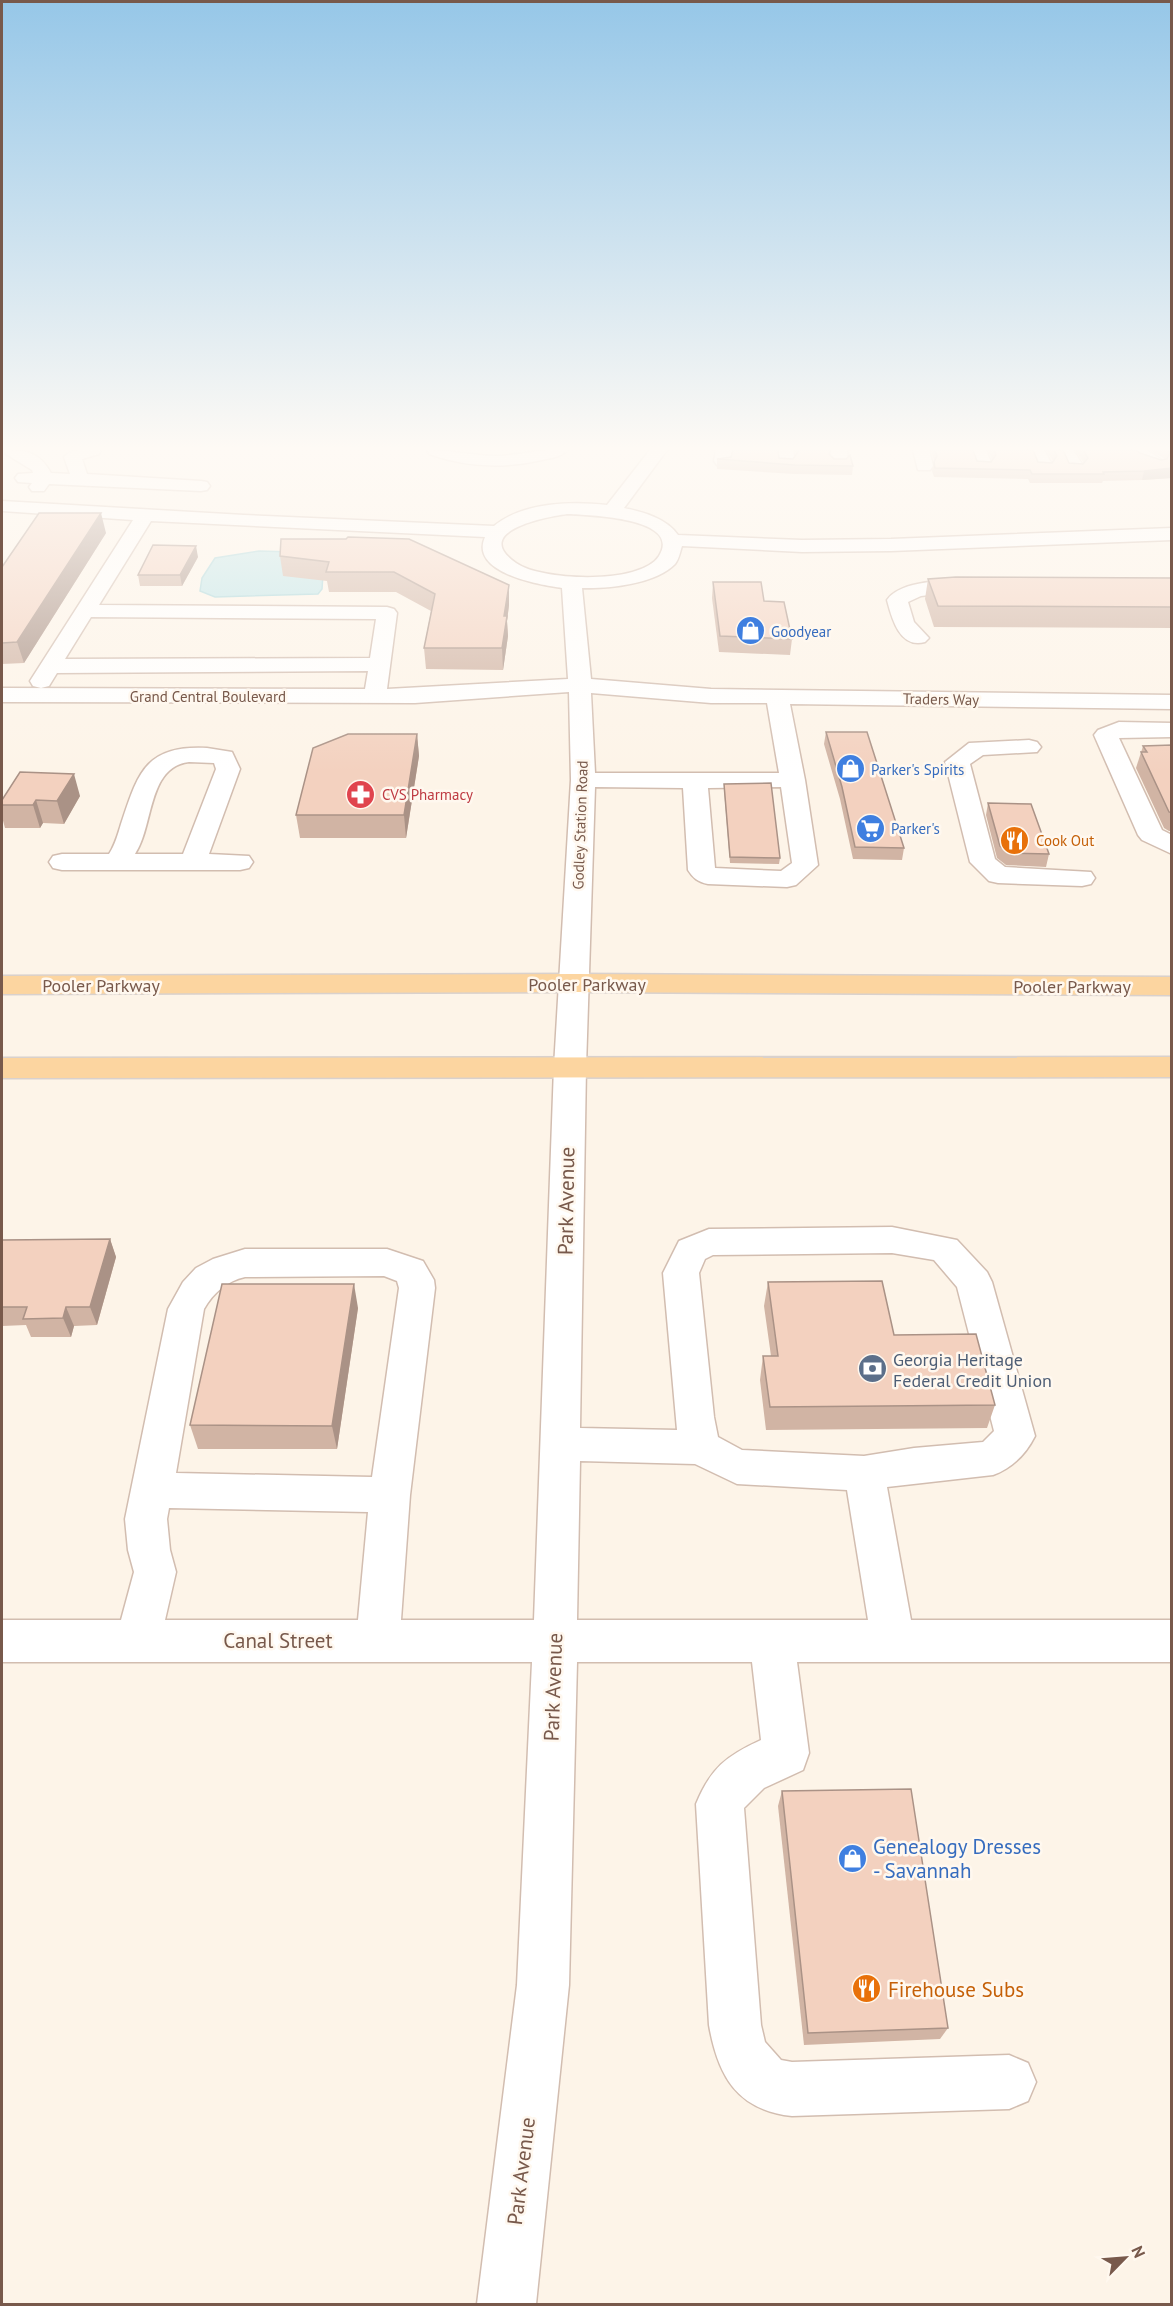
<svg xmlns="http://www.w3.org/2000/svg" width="1173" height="2306" viewBox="0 0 1173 2306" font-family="'PT Sans',sans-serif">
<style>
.water{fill:#bce4e8;stroke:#a2d4da;stroke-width:1.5}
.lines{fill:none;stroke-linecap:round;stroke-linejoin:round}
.minor-casing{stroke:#d2bdb0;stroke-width:3}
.major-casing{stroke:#d9d1cd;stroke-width:3}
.minor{fill:#fff;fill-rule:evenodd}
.major{fill:#fcd5a0;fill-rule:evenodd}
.wall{fill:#d1b4a4}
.shaded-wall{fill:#aa9286}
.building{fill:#f3d1bf;stroke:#aa9286;stroke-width:1.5}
.labels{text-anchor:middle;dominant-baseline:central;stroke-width:5;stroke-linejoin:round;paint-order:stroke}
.far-shop-label{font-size:15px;fill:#366cbe;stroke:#fff8ef;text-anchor:start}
.far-street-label{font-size:15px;fill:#78594b;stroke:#fff8ef}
.far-health-label{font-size:15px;fill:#be3a42;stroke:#fff8ef;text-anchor:start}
.far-food-label{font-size:15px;fill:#c56008;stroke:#fff8ef;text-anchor:start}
.street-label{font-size:18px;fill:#78594b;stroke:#fff8ef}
.service-label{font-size:18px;fill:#4e5e75;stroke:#fff8ef;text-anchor:start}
.near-street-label{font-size:21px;fill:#78594b;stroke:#fff8ef}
.near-shop-label{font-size:21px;fill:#366cbe;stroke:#fff8ef;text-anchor:start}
.near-food-label{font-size:21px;fill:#c56008;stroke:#fff8ef;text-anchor:start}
</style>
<rect width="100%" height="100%" fill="#fdf4e8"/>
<path class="water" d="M259,551L294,552L324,559L322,589L318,594L215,597L200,591L202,578L215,558Z"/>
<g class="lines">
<defs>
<g id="minor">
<path d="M4,450C27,450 39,452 51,473L70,474L64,457C73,447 89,450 101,450L99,454L82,459L87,474L201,481L207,482L210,486L207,490L201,491L49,484L44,491H32L29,487L32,483L18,482L15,478L18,474L33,473L32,470L6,454Z"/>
<path d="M427,450C451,450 473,456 497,456C521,455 544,448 567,450C562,457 550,458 542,460C503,469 466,467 429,454Z"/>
<path d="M650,450H667L624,508C643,512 666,518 678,535L802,540L891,539L1172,528V540L891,551L802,552L682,546C680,552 679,559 675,564C656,584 608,589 582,588L591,679L711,689L1172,695V709L790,704L805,780L818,865L796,885L787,887L708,884C698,882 693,878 688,870L683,788L595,787L586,1067L580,1428L677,1430L663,1273L679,1241L709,1229L892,1227L957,1240L987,1272L992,1282L1035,1436C1026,1454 1012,1468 993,1475L887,1487L911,1620H1172V1662H797L809,1753L803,1770L764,1788L744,1808L761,2025L765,2042L781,2060L792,2062L1009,2055L1028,2063L1036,2082L1028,2101L1009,2109L792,2116C737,2110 718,2076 709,2025L696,1804C711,1768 726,1756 761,1740L752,1662H577L569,1985L536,2304H477L517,1985L532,1662H2V1620H121L134,1572L128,1550L125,1519L168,1309L183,1282L196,1268L213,1259L245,1249H387L423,1261L434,1280L435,1288L410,1495L401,1620H534L554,1067L571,780L569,692L415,703L2,702V688L365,689L368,671L57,673L49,686L41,688L33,686L30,681L133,520L2,511V501L244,515L494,526C523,502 572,501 607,505ZM567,514C586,515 683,517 659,556C641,585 541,581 516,563C470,531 546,517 567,514ZM151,521L485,537C469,573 540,585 562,588L568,679L387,689L397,613L394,609L387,607L99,605ZM91,617L376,619L370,658L65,659ZM591,693L711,703H767L779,773H595ZM781,787L792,863L781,871L715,868L708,788ZM892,1253L934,1260L957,1287L994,1431L983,1442L914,1448L864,1456L742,1450L718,1437L714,1417L699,1273L705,1259L713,1255ZM384,1276L397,1281L399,1288L372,1477L176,1473L204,1309C213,1293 227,1281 245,1277ZM580,1461L695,1464L737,1484L847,1490L868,1620H577ZM169,1508L368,1512L358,1620H165L176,1572L170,1550L167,1519Z"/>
<path d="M716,450H732L729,465H717L714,461Z"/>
<path d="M777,450H793L795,462L792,466H780Z"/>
<path d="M831,450H847L848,462L845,466H833L830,462Z"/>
<path d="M913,450H929L933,466L930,470H918Z"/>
<path d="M970,450H986L992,465L989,469H977Z"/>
<path d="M1028,450H1044L1053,466L1050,470H1038Z"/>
<path d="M1057,450H1073L1084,467L1081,471H1069Z"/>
<path d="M1128,450H1147L1166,463L1163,467C1151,470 1134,459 1128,450Z"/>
<path d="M972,579L979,581L982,585L979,589L921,596L908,602L914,622L929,638L925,642C900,649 892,619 887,600C901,579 949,581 972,579Z"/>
<path d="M1119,722L1172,723V737L1119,738L1162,830L1172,835V854L1142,840L1138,835L1094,735L1098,730Z"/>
<path d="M1029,740L1037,742L1041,747L1037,752L983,755L970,764L995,859L1005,867L1091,872L1095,878L1091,884L1082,886L998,883L989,881L970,862L945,762L969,743Z"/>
<path d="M207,748L232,752L240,769L209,854L249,856L253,862L249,868L240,870H62L53,868L49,862L53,856L62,854H109C115,845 118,834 121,824C138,773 145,745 207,748ZM189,762L214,763L216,769L183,854H135C154,826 147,767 189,762Z"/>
</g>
<g id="major">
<path d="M575,974L1172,977V995L575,992L2,994V976Z"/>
<path d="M1172,1057V1077L2,1078V1058Z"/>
</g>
</defs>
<use href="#minor" class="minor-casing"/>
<use href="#major" class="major-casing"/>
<use href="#minor" class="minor"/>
<use href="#major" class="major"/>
</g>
<g class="wall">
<path d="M795,450H830L829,454L834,459L853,466L852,475L794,474L717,469V459L731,457L793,459L796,455Z"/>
<path d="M931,450H973L977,461L991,462L992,460L988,450H1033L1038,462L1052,463L1053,461L1046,450H1063L1069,463L1083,464L1084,463L1075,450H1136L1140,453L1161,460L1165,459L1150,450H1172V478L1142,480L1103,481L1102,483H1030L1028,479L934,477L932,471L934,461Z"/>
<path d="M106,533L24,663L2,664V567Z"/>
<path d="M281,539L509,605L507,621L508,636L503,670L426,669L424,648L431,611L396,592H329L327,581L283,576L280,556Z"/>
<path d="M198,557L182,586H140L138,575Z"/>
<path d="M1172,578V628L934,627L925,599L928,579Z"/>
<path d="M713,582L792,639L790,655L719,652L712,598Z"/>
<path d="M826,732L904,848L902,860L853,859L840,799L824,744Z"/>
<path d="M417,734L419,756L406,838H300L296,815Z"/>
<path d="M1172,745V831H1169L1164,828L1136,768L1143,746Z"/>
<path d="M724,784L780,858L779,864L730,863L724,790Z"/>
<path d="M80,796L64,824L43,823L40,828H5L2,817V800Z"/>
<path d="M988,803L1049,854L1046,867L1006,865L997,858L986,815Z"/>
<path d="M110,1239L116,1257L97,1325L74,1326L71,1337H31L26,1325L2,1326V1240Z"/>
<path d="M768,1282L894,1335L995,1405L987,1428L766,1430L760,1380L763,1356H771L764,1306Z"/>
<path d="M358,1308L337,1449H198L190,1425Z"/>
<path d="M782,1791L948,2028L940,2039L804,2045L778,1806Z"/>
</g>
<g class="shaded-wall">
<path d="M1172,468V478L1142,480L1144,471Z"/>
<path d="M101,513L106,533L24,663L17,642Z"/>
<path d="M196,546L198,557L182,586L180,575Z"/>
<path d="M509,585V605L507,621L508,636L503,670L502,648L504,616Z"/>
<path d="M417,734L419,756L406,838L404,815Z"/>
<path d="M74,774L80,796L64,824L57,801Z"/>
<path d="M36,800L43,823L40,828L33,805Z"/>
<path d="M110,1239L116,1257L97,1325L90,1307Z"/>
<path d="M354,1284L358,1308L337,1449L332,1426Z"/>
<path d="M66,1307L74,1326L71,1337L63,1318Z"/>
</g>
<g class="building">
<path d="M733,450H778L779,458L793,459L798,452V450H830L829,454L834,459H846L850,455L853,466L795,465L717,459L731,457Z"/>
<path d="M935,450H973L977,461L991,462L996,455L994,450H1033L1038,462L1052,463L1057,456L1054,450H1063L1069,463L1083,464L1088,458L1083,450H1136L1140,453L1161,460L1167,459L1170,452L1167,450H1172V468L1144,471L1103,472L1104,474H1032L1030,470L935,468L934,462L937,456Z"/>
<path d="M39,513H101L17,642L2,643V567Z"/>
<path d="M348,537L409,539L509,585L504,616H507L502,648H424L435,594L394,572H326L329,562L280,556L281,539H346Z"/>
<path d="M153,545L196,546L180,575H138Z"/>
<path d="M956,577L1172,578V607L938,606L928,579Z"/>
<path d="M713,582H761L764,601L784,602L792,639L720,636Z"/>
<path d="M826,732H867L904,848L855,847L842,787Z"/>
<path d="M348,734H417L404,815H296L313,748Z"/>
<path d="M1172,745V813L1169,812L1141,752H1147L1143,746Z"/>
<path d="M20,772L74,774L57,801L36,800L33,805H2V800Z"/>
<path d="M771,783L780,858L730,857L724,784Z"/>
<path d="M988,803L1031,804L1049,854L1009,853L1000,846Z"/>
<path d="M110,1239L90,1307H66L63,1318L23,1319L27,1307H2V1240Z"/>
<path d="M882,1281L894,1335L976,1334L995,1405L770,1407L763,1356H778L768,1282Z"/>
<path d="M222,1284H354L332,1426L190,1425Z"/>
<path d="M911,1789L948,2028L808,2033L782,1791Z"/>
</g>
<linearGradient id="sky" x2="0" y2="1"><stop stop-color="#96c7e8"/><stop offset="0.58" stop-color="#fefaf5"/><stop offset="1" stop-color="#fefaf5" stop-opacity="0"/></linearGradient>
<rect width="1173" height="773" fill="url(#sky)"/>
<defs>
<symbol id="shop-disc" viewBox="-11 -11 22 22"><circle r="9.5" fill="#3f7fe0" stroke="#fff8ef"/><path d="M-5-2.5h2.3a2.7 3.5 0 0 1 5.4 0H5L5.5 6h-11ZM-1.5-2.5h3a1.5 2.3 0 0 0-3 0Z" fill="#fff"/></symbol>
<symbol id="pharmacy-disc" viewBox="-11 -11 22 22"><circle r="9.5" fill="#e0444e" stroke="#fff8ef"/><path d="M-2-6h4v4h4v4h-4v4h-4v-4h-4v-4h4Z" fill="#fff"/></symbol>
<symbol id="supermarket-disc" viewBox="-11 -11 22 22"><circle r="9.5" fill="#3f7fe0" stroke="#fff8ef"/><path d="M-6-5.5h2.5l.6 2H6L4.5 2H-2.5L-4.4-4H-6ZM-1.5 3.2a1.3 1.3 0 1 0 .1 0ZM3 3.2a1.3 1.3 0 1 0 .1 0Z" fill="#fff"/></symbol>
<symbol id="restaurant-disc" viewBox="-11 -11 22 22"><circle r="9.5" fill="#e8710a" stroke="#fff8ef"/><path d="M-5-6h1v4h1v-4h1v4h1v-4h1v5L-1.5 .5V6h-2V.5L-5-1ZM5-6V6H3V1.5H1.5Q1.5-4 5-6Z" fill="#fff"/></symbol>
<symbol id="bank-disc" viewBox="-11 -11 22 22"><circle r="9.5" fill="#5c6f8a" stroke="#fff8ef"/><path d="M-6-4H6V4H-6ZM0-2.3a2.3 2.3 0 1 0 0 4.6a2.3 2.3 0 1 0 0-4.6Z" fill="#fff"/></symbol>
</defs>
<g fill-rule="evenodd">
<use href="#shop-disc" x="734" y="614" width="33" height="33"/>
<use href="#shop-disc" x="834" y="752" width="33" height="33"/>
<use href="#pharmacy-disc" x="344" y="778" width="33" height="33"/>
<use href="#supermarket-disc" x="854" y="812" width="33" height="33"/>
<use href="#restaurant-disc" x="998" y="824" width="33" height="33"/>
<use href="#bank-disc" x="856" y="1352" width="33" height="33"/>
<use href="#shop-disc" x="836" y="1842" width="33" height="33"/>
<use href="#restaurant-disc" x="850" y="1972" width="33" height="33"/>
</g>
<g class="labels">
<g class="far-shop-label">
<text x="771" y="631">Goodyear</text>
<text x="871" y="769">Parker's Spirits</text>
<text x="891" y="828">Parker's</text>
</g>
<g class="far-street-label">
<text x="208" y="696">Grand Central Boulevard</text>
<text transform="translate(941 699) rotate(1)">Traders Way</text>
<text transform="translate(580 825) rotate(-88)">Godley Station Road</text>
</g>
<g class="far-health-label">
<text x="382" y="794">CVS Pharmacy</text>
</g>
<g class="far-food-label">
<text x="1036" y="840">Cook Out</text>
</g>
<g class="street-label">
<text x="587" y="984">Pooler Parkway</text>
<text x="101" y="985">Pooler Parkway</text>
<text x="1072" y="986">Pooler Parkway</text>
</g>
<g class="service-label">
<text x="893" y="1359">Georgia Heritage<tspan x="893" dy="21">Federal Credit Union</tspan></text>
</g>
<g class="near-street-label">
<text transform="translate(566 1201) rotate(-89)">Park Avenue</text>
<text x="278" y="1640">Canal Street</text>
<text transform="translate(553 1687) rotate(-88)">Park Avenue</text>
<text transform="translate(521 2171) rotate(-83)">Park Avenue</text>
</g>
<g class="near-shop-label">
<text x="873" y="1846">Genealogy Dresses<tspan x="873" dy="24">- Savannah</tspan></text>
</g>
<g class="near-food-label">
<text x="888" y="1989">Firehouse Subs</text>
</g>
</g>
<rect width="1173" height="2306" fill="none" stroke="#78594b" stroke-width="6"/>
<g transform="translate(1125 2258) rotate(65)" stroke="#fff8ef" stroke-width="4.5" paint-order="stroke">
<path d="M0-4.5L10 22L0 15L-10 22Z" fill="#78594b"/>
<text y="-9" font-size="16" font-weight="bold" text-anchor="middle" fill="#78594b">N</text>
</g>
</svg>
